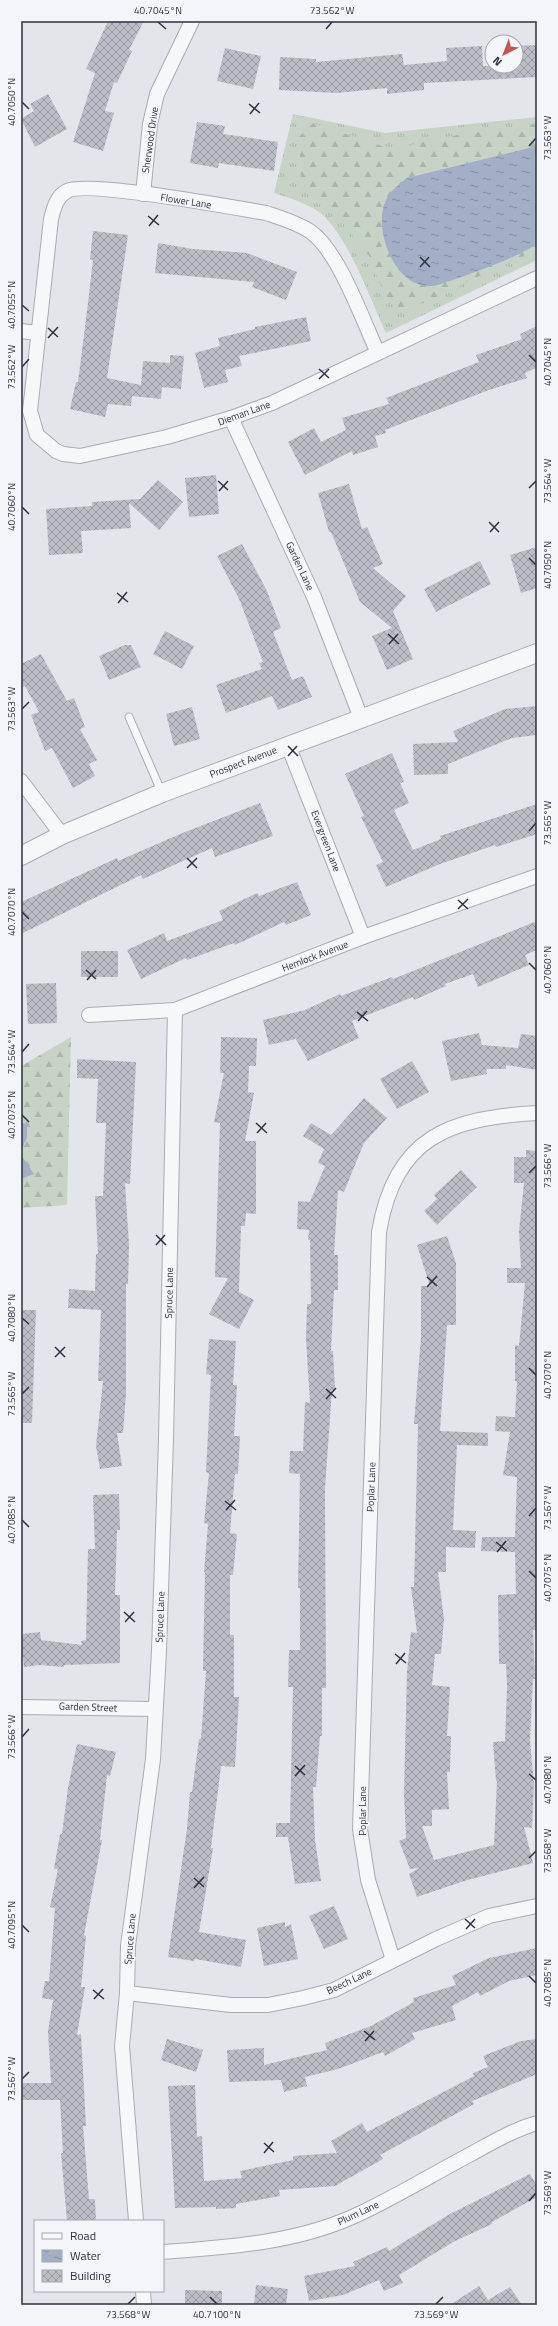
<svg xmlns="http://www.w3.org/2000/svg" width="558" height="2326" viewBox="0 0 558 2326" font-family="'Titillium Web',sans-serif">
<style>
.grass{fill:url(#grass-tufts)}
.forest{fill:url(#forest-firs)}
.water{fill:url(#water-ripples)}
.building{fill:url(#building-cross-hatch)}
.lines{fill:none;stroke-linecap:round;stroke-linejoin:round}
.service-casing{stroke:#a9abb4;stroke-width:9}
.minor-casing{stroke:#a9abb4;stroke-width:16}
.tertiary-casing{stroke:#a9abb4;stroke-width:20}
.service{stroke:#f6f7f9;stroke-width:7}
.minor{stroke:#f6f7f9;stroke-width:14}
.tertiary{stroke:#f6f7f9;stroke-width:18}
.ticks{fill:none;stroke:#2d3141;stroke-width:1.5}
.labels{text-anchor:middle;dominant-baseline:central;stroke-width:3.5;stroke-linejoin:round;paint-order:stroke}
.street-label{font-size:10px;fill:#2d3141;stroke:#f3f5f8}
.neatline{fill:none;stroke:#2d3141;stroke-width:1.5}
.ticks-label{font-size:10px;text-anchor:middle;fill:#2d3141}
</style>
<defs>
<pattern id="grass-tufts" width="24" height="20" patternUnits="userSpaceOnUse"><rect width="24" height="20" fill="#c7d3c6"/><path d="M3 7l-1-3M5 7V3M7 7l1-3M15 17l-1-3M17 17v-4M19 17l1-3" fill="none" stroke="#abb6ab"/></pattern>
<pattern id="forest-firs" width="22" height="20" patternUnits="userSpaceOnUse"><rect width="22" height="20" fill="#c7d3c6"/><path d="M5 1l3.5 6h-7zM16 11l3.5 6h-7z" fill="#abb6ab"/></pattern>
<pattern id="water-ripples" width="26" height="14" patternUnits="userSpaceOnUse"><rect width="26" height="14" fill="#a2afc7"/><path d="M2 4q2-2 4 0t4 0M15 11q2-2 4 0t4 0" fill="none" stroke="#848fa3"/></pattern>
<pattern id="building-cross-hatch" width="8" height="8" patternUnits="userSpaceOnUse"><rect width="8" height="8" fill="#bbbec7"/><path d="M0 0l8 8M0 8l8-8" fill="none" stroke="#989ba3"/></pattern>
</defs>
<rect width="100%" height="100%" fill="#e4e5ea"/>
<path class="grass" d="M293,114L385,133L537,117V260L386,333C371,301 347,233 319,212C306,203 289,198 274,193Z"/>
<g class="forest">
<path d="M313,123L394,150L438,138L537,124V146L482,160L417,283L432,286L471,273L537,244V249L415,307L399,308L391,304L379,282L370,257L330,206L301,180L299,137Z"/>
<path d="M71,1037L67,1205L21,1208V1066Z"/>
</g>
<g class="water">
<path d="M537,146V244C512,260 477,271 450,281C444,282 438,286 432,286C396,289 375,234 384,205C388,192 397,186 407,178Z"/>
<path d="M21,1123L27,1124V1138L21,1150Z"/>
<path d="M21,1155L34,1174L21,1179Z"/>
</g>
<g class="building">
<path d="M108,21H144L129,50L132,51L117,83L114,82L105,111L114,113L103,151L73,142L95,73L86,69Z"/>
<path d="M537,45V77L424,83V90L387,94V88L337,93L279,90L280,57L316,59V62L402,54L404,65L447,61L446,48L482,46L483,66H516V46Z"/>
<path d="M225,48L261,56L253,89L217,81Z"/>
<path d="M48,94L67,129L35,147L21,119L34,111L30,104Z"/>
<path d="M197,122L225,126L223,134L278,142L274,171L219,163L218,168L190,163Z"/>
<path d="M93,231L128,235L107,378L141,385L143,361L170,363V355L184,356L181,389L162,387L161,399L132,396L131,406L108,404L105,417L70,409L76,382H78L87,311L93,260L90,259Z"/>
<path d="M158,243L193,249L247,253L297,272L286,300L252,287L254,282L155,273Z"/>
<path d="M306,317L311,341L239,356L242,366L225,370L228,382L204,388L195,353L220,346L218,338L255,329V327Z"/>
<path d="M537,326V371L536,368L525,373L527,378L489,390L385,430L386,433L375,436L378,447L353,455L352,451L305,475L288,442L314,428L321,442L346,430L342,418L389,404L386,398L479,362L476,355L522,339L520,334Z"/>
<path d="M216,475L219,514L189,517L185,478Z"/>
<path d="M158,480L183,502L159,530L129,503L131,528L81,531L83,553L49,555L46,509L92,506V502L140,499Z"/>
<path d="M349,484L362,529L367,527L383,564L373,568L406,596L393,611L413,659L387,670L372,636L392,628L360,602L331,532H329L318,493Z"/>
<path d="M242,544L267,591L281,628L273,632L292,680L303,676L312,697L278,710L272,696L226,713L216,685L262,669L259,663L263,662L240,601L217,556Z"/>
<path d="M537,547V588L521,593L510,555Z"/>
<path d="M480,561L491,584L436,612L424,589Z"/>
<path d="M165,631L194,646L182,669L153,654Z"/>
<path d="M125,645H131L141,667L109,680L99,656Z"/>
<path d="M41,654L67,701L74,698L85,727L80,729L97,760L89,764L95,776L73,788L52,748L45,751L31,715L39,712L25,686L21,688V664Z"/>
<path d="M537,706V735L512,738L448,764V774L414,775L413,744L458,742L453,731L505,709Z"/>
<path d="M192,707L200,739L174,746L166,714Z"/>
<path d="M392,753L404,782L400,783L409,803L394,810L413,850L441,839L440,836L537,804V834L496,847L495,845L440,864L386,887L376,865L383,862L361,817L364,816L345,774Z"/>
<path d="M260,803L273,836L215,857L212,848L143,879L141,875L21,934V902L117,858L118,861L180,834Z"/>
<path d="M297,882L311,915L286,925L284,922L235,945L234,943L187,960L186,958L141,979L127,950L164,933L167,941L223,920L219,911L257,893L259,896Z"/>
<path d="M537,921V950L525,955L529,965L478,987L473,974L445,984L446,986L414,1000L413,997L352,1021L359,1038L308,1061L296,1039L269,1045L263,1020L305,1010L340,994L341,996L392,977L393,979Z"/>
<rect x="81" y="951" width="37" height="26"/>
<path d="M56,983L57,1023L28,1024L26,984Z"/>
<path d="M479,1033L482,1045L518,1048L521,1034L537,1036V1070L506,1065V1069H486L487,1074L451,1081L442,1041Z"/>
<path d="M221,1037L257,1038L256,1066H249L248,1092L254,1093L245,1141H256V1214L246,1213L245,1226H241L239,1292L254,1300L239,1329L209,1314L228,1278L215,1277L220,1123L214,1122L224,1073H220Z"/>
<path d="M77,1059L136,1062L130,1184L125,1183L129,1245L128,1284H126V1394L123,1433H117L122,1466L100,1469L96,1446L103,1381H98L101,1310L68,1308L69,1289L95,1291L96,1254H98L95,1196H103L106,1123H96L98,1079L77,1078Z"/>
<path d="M412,1061L429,1092L397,1109L380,1079Z"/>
<path d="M364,1098L387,1118L364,1143L344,1192L338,1190L334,1255H338V1290H334L331,1351H333L335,1390H332L325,1488L326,1688H322V1736H320L316,1787H313L315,1840L321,1881L295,1884L288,1837H276V1823H290L293,1687H288L289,1650H300V1588H298L300,1474L289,1473L290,1451H303L305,1402L310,1403L306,1339L307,1304H311L310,1240H308L309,1230L297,1229L298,1201L310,1202L325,1166L318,1163L324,1149L303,1136L311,1123L331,1135Z"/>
<path d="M526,1150L537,1151V1630H533L535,1679H533L530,1740L534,1784L532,1828L524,1827L533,1863L464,1881L417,1897L409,1874L419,1868L410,1869L399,1841L406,1838L404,1794L407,1671L411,1632L417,1633L411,1587H414L418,1424H414L421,1337V1286H430L417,1245L447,1236L456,1263V1325H447L440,1431L488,1433V1446L457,1445L453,1530L476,1531L475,1548L446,1547V1572H438L444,1619L441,1654H435L432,1685L450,1687L447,1736H451L450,1772H447L449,1809L432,1810V1826H422L434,1860L494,1845L497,1781H496L493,1742L505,1741L507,1687L506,1664H499L498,1595L516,1594L515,1552L481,1551L482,1537H515L517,1477L503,1475L510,1432L495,1431L496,1416L515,1417L517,1381H515V1345L519,1346L525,1283H507V1268H521L519,1231L524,1183H514V1157H526Z"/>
<path d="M461,1170L477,1187L437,1225L424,1211L437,1199L434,1195Z"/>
<path d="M21,1310H36L32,1423H21Z"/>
<path d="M209,1339L236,1341L233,1385H237L234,1436H240L238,1474H235L230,1533L237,1534L233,1575H230V1635H234V1697H239L235,1767L221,1766L211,1848H213L199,1932L246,1940L241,1967L195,1959L194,1961L168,1957L187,1829L190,1792H192L199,1739H201L206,1671H203L205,1572H204L208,1524L204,1523L209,1473L206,1472L211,1375L206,1374Z"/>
<path d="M119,1494L120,1530H117L115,1595H120V1663L64,1665V1667L40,1665L24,1667L23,1657H21V1634L40,1632L41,1640L82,1645L81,1641L86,1640L88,1549H95L93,1495Z"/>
<path d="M77,1744L116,1752L110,1776L107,1775L100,1840H102L84,1935L86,1936L81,1987H85L77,2035L81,2034L86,2126H83L89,2199H95L96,2221H67L61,2153H63L60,2100H21V2083H51L48,2031L53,2000L42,1998L45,1981H49L55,1908L50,1907L58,1869H54L60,1834H62L68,1788Z"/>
<path d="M334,1906L348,1939L324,1949L309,1916Z"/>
<path d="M285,1922V1927L291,1924L298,1959L264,1966L257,1928Z"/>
<path d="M537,1948V1975L509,1981L480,1996L478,1992L452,2006L456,2020L412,2033L415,2039L385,2056L383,2052L338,2069L305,2077L307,2086L284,2092L281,2080L229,2082L227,2050L264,2048V2065L327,2050L325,2043L371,2026L414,2002L413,1998L456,1985L452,1976L489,1958Z"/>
<path d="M167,2039L203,2050L196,2072L161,2060Z"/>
<path d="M537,2039V2074L472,2101L474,2104L380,2155L383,2159L335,2186L279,2190L280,2196L236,2204V2208L216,2209V2207L175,2208L168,2086L195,2085L197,2137L202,2136L204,2181L242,2178L240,2171L293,2160V2156L337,2153L331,2141L362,2123L367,2132L474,2076L473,2073L488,2067L483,2056L521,2041Z"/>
<path d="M530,2174L537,2186V2197L492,2222V2224L455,2241L399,2275L403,2283L384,2291L379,2280L343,2295L309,2301L304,2276L355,2266L353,2262L387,2247L389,2251L450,2214Z"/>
<path d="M256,2285L288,2289L286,2305H254Z"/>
<path d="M479,2286L488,2300L510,2287L522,2305H450Z"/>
<path d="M185,2290L222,2291V2305H185Z"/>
</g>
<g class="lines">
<defs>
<path id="service" d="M129,717L162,793"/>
<g id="minor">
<path d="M143,194L150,124L157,94L192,21"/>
<path d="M21,331L37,333"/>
<path d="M378,353C363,321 339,252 311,232C298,223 281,218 266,213C236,208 86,180 67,191C56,197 54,208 51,219L30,411L37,435L56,451L63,454L80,456L167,437L231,418L272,403L537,278"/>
<path d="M231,418L314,597L361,718"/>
<path d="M288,745L363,937"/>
<path d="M21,781L62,835"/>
<path d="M89,1015L175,1010L363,937L537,876"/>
<path d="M21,1707L155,1709"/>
<path d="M393,1960L368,1880L360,1829L379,1232C395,1137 449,1118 537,1113"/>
<path d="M127,1993L231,2005H268L303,1998L334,1990L436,1939L489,1916L537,1906"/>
<path d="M136,2221L122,2046L127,1993L128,1946L153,1759L159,1651L166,1439L175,1010"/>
<path d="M163,2252C230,2247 299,2243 361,2213C399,2195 435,2173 471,2154C493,2142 513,2130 537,2123"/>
<path d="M143,2291L144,2305"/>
</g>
<path id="tertiary" d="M21,856L62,835L162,793L537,653"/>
</defs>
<use href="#service" class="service-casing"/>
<use href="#minor" class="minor-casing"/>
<use href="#tertiary" class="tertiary-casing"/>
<use href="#service" class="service"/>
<use href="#minor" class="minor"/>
<use href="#tertiary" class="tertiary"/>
</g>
<path class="ticks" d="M158,22L166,29M326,29L332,22M22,102L29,109M249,104L260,113M250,114L259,103M529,146L536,138M148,216L159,225M149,226L158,215M420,257L430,267M420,267L429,257M22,305L29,311M48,328L58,337M48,338L58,327M529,355L536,362M22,367L29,359M319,369L329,378M319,379L329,369M218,481L228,490M529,488L536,481M219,491L228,481M22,507L29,514M489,522L499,532M490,532L499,522M529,558L536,565M117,593L128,602M118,603L127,592M388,634L399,644M389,644L398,634M22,709L29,702M288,746L298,756M288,756L297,746M529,831L536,823M187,858L197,868M187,868L197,858M458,900L468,909M458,909L468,899M22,912L29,919M529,963L536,970M86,970L96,979M87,980L96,970M357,1012L368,1021M358,1021L367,1011M22,1052L29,1044M22,1115L29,1122M256,1123L267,1133M257,1133L266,1123M529,1173L536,1166M156,1235L166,1245M156,1245L165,1235M427,1277L437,1286M427,1287L437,1276M22,1318L29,1324M55,1347L65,1357M55,1357L65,1347M529,1368L536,1375M326,1389L336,1398M22,1394L29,1387M326,1399L336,1388M225,1501L236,1510M226,1510L235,1500M529,1516L536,1508M22,1520L29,1527M496,1542L507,1551M497,1552L506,1541M529,1571L536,1578M124,1612L135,1622M125,1622L134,1612M395,1654L406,1663M396,1664L405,1653M22,1737L29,1729M295,1766L305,1775M529,1774L536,1780M295,1776L305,1765M529,1858L536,1851M194,1878L204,1887M194,1888L204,1877M465,1919L475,1928M22,1925L29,1932M466,1929L475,1919M529,1976L536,1983M93,1990L104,1999M94,1999L103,1989M364,2031L375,2040M365,2041L374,2031M22,2079L29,2072M264,2143L274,2152M264,2153L273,2142M529,2201L536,2193M210,2297L217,2304M128,2304L135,2297M436,2304L443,2297"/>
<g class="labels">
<g class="street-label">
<text transform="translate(150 140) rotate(-82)">Sherwood Drive</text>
<text transform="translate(186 201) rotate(9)">Flower Lane</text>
<text transform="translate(244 413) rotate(-20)">Dieman Lane</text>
<text transform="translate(300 566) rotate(65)">Garden Lane</text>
<text transform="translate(243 762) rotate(-21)">Prospect Avenue</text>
<text transform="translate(326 841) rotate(69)">Evergreen Lane</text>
<text transform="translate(315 956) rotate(-21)">Hemlock Avenue</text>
<text transform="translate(169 1293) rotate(-89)">Spruce Lane</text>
<text transform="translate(371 1487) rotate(-88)">Poplar Lane</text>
<text transform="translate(160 1617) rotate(-88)">Spruce Lane</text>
<text transform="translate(88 1707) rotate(2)">Garden Street</text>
<text transform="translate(362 1811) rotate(-90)">Poplar Lane</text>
<text transform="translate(130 1939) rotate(-85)">Spruce Lane</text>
<text transform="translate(349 1981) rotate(-25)">Beech Lane</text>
<text transform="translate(358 2213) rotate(-25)">Plum Lane</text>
</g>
</g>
<rect width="558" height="2326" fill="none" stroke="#f3f5f8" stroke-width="44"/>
<rect x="34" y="2220" width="130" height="72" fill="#f3f5f8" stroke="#a4a7af"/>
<rect x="42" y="2233" width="20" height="6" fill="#f6f7f9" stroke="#a4a7af"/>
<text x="70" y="2240" font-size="12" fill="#2d3141">Road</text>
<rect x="42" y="2250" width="20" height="12" fill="url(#water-ripples)" stroke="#a4a7af"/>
<text x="70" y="2260" font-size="12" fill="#2d3141">Water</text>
<rect x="42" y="2270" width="20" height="12" fill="url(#building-cross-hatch)" stroke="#a4a7af"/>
<text x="70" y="2280" font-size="12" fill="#2d3141">Building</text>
<g transform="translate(504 54) rotate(222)"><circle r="19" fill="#f3f5f8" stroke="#a4a7af"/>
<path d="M0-3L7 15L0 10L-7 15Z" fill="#c35556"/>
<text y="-6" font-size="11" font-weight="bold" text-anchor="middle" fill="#2d3141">N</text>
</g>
<rect x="22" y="22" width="514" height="2282" class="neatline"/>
<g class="ticks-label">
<text x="158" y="14">40.7045°N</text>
<text x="332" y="14">73.562°W</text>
<text transform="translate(11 102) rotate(-90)" y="4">40.7050°N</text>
<text transform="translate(547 138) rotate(-90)" y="4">73.563°W</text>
<text transform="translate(11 305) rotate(-90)" y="4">40.7055°N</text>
<text transform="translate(547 362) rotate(-90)" y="4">40.7045°N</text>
<text transform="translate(11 367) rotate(-90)" y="4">73.562°W</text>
<text transform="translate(547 481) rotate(-90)" y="4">73.564°W</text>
<text transform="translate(11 507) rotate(-90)" y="4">40.7060°N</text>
<text transform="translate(547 565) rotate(-90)" y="4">40.7050°N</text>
<text transform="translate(11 709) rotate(-90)" y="4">73.563°W</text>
<text transform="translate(547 823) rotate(-90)" y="4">73.565°W</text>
<text transform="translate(11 912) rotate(-90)" y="4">40.7070°N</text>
<text transform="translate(547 970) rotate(-90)" y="4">40.7060°N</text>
<text transform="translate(11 1052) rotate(-90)" y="4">73.564°W</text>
<text transform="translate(11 1115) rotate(-90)" y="4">40.7075°N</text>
<text transform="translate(547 1166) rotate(-90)" y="4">73.566°W</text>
<text transform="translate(11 1318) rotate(-90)" y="4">40.7080°N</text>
<text transform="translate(547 1375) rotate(-90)" y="4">40.7070°N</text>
<text transform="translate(11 1394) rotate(-90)" y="4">73.565°W</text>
<text transform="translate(547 1508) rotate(-90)" y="4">73.567°W</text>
<text transform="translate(11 1520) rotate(-90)" y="4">40.7085°N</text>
<text transform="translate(547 1578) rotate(-90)" y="4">40.7075°N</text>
<text transform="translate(11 1737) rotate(-90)" y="4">73.566°W</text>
<text transform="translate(547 1780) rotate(-90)" y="4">40.7080°N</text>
<text transform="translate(547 1851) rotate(-90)" y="4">73.568°W</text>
<text transform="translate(11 1925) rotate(-90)" y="4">40.7095°N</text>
<text transform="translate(547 1983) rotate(-90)" y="4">40.7085°N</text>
<text transform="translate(11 2079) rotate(-90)" y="4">73.567°W</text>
<text transform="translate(547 2193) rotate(-90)" y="4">73.569°W</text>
<text x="128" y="2318">73.568°W</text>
<text x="217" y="2318">40.7100°N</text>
<text x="436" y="2318">73.569°W</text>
</g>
</svg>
